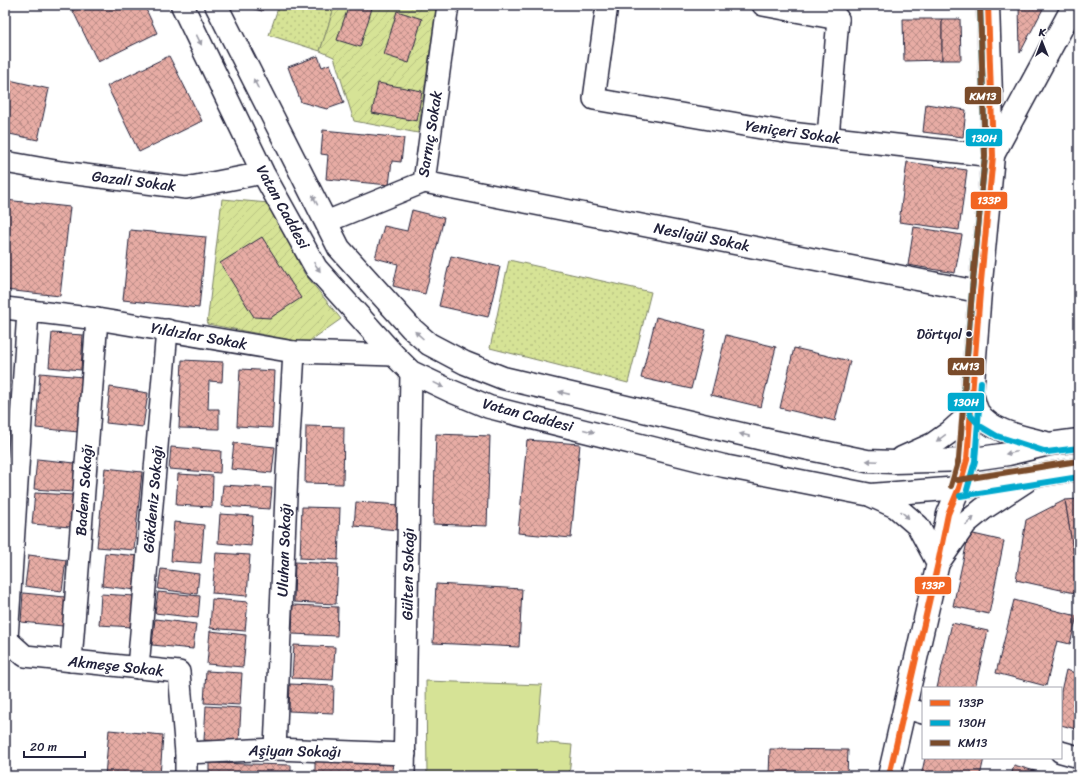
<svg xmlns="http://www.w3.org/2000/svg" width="1084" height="781" viewBox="0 0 1084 781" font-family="Sriracha,sans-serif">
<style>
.grass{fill:url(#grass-dots);stroke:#7c8268}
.park{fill:#d6e396;stroke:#7c8268}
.garden{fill:url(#garden-furrows);stroke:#7c8268}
.building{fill:url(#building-cross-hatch);stroke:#22223b}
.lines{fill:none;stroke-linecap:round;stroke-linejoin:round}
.street-casing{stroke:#22223b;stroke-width:24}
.secondary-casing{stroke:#22223b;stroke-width:25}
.primary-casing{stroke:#22223b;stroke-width:25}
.street{stroke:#fff;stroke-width:21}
.secondary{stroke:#fff;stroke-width:22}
.primary{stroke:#fff;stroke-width:22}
.bus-1-casing{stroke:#fff;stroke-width:9}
.bus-2-casing{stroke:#fff;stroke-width:9}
.bus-3-casing{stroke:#fff;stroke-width:9}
.bus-1{stroke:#f26522;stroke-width:6}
.bus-2{stroke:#00a9ce;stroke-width:6}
.bus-3{stroke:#7a4b2a;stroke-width:6}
.oneway{fill:#9c9ca7}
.bus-dot{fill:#22223b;stroke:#fff;stroke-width:1.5}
.labels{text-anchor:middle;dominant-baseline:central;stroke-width:3.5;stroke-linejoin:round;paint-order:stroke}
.bus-label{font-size:14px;fill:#22223b;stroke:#fff;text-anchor:end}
.street-label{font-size:15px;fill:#22223b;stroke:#fff}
.line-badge{stroke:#fff;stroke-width:1.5}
.badge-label{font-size:11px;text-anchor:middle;font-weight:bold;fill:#fff}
</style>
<defs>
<pattern id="grass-dots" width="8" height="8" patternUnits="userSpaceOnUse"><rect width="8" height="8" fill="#d6e396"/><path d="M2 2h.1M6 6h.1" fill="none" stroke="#b7c282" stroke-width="1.8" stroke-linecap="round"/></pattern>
<pattern id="garden-furrows" width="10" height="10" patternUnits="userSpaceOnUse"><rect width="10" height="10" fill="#d6e396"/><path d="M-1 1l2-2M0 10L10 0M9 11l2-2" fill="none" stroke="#b7c282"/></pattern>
<pattern id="building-cross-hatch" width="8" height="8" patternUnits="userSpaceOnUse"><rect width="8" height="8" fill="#e7aca4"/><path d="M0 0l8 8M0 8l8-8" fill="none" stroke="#bb8c87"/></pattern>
</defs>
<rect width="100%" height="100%" fill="#fff"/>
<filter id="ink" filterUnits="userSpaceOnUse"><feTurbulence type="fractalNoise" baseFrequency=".025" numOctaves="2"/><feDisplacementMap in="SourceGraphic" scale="8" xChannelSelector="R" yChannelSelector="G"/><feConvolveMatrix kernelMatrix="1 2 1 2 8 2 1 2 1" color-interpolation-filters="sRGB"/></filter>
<g filter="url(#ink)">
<g class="grass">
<path d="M279,5H335L320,51L269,35Z"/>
<path d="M509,260L651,292L628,383L490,348Z"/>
</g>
<path class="park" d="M426,681L542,685L537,742L572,745L569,776H427Z"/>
<g class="garden">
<path d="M335,5H422L436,10L418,133L354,121L334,57L320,51Z"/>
<path d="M222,199L269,203L304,273L341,319L307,343L207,324Z"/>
</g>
<g class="building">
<path d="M70,5H144L157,33L98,62Z"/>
<path d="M246,5H264L262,11L247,7Z"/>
<path d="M349,5H373L360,47L337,40Z"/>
<path d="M1019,5H1045L1020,53Z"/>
<path d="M397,11L422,19L409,63L384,55Z"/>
<path d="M903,19H942V60L904,61Z"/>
<path d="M942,19H960L961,60H942Z"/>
<path d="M169,56L202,121L139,152L107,86Z"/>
<path d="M318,56L322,67L330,64L344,103L327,109L301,102L288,67Z"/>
<path d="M5,79L49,89L38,140L5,133Z"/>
<path d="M378,83L422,91L417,121L372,113Z"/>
<path d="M926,104L966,110L963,137L923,132Z"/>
<path d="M323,130L404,138L401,162L392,161L389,185L326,179L328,155L321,154Z"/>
<path d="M907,162L967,170L959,230L899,222Z"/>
<path d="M5,200L70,207L60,296L5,290Z"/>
<path d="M412,210L444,218L425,294L393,286L398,264L375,258L384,226L407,231Z"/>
<path d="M914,227L962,235L955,273L908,265Z"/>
<path d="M130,230L206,237L199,308L123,300Z"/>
<path d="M262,237L301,298L270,318L254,317L220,263Z"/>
<path d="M451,256L500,267L488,317L439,306Z"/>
<path d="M656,317L706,330L691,389L641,378Z"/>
<path d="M52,333L83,335L81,370L49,367Z"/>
<path d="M726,335L776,347L761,407L711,395Z"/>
<path d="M794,348L850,361L835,421L780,408Z"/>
<path d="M182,360L223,362L222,382L209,381L208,409H219V429L179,428Z"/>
<path d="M240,369L275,371L272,428L237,426Z"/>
<path d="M40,373L83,377L79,432L36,428Z"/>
<path d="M110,387L148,393L143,427L106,423Z"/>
<path d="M306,426L344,427L343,484L305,483Z"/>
<path d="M436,434L490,436L487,526L433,524Z"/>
<path d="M527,440L580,444L571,538L518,533Z"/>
<path d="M234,443L275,447L272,473L231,469Z"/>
<path d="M171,447L221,451L220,473L169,469Z"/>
<path d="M37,459L75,463L73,492L34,489Z"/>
<path d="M105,468L142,472L134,550L97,547Z"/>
<path d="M178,474L213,476L212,507L176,505Z"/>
<path d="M223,485L272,488L270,509L221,506Z"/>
<path d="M35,493L73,495L71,527L32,524Z"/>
<path d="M1079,499V553H1073L1065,500Z"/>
<path d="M1065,500L1079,589V594L1016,580L1026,520Z"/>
<path d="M356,502L400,505L398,530L354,526Z"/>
<path d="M302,507L340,508L338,560L300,558Z"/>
<path d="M220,514L253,516L251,546L218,543Z"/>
<path d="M174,522L204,525L201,563L171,561Z"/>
<path d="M969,533L1004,541L989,614L953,606Z"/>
<path d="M105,553L139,556L136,590L102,586Z"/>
<path d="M216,553L250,555L247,596L212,593Z"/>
<path d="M29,555L66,560L62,591L25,586Z"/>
<path d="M295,562L338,564L336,604L294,602Z"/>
<path d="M161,569L199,574L197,594L158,589Z"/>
<path d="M436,584L522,589L519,647L433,643Z"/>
<path d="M158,592L200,596L198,618L155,613Z"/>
<path d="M23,593L65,597L63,626L21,622Z"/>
<path d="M101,594L135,596L133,627L99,625Z"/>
<path d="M212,599L248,602L245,631L210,628Z"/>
<path d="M1014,600L1077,616L1070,644L1057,641L1046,686L996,673Z"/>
<path d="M293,605L338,607L337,636L292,634Z"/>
<path d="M155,619L196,624L193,649L152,645Z"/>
<path d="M952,623L988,631L975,688H937Z"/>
<path d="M210,631L246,635L243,667L207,664Z"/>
<path d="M294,645L335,647L333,680L292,678Z"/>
<path d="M1066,670L1079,674V730L1061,725V691Z"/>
<path d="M206,671L242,673L240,705L204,703Z"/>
<path d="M290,684L334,686L333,713L289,711Z"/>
<path d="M206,706L241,708L239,742L204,740Z"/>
<path d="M109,730L163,735L160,776H105Z"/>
<path d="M770,749L848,750L847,776H769Z"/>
<path d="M315,757L393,759V776H315Z"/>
<path d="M925,758H984L980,776H921Z"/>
<path d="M209,763L291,765V776H209Z"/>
<path d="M1014,765L1052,776H1011Z"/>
</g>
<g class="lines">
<defs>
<g id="street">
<path d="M607,5L594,99L790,133L993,156"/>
<path d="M763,5L838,19"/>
<path d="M827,5L838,19L828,137"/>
<path d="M5,162L61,172L186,188L263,173"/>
<path d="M424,182L980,292"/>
<path d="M326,222L424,182L448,5"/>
<path d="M5,308L97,319L294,352L394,355"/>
<path d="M5,638L25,656L179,672L186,753V776"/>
<path d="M7,639L28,311"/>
<path d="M71,661L97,319"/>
<path d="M138,668L167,330"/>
<path d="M906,708L923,713"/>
<path d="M275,749L287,473L294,352"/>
<path d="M1061,752L1079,757"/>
<path d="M186,753L275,749L405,754"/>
<path d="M404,776L411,372"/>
</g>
<g id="secondary">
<path d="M993,155L1074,5"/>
<path d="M889,776L938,563L948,514L959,488L967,460L980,292L993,156L988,5"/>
</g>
<g id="primary">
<path d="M182,5L263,173L316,268L394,355L411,372L451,391L489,407L724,466L871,495L959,488L1079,469"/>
<path d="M216,5L339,248L411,328L429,344L465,363L503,378L771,441L867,461L894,462L967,460L1008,454L1049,444L1079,440"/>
<path d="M972,394C974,399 975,407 978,412C991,432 1024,437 1046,443"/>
<path d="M902,458L933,444L950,432L971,413"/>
<path d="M872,496L896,507L918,526L938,563L966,523L983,509L1026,481"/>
</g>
</defs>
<use href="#street" class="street-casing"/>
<use href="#secondary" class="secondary-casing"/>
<use href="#primary" class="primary-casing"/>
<use href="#street" class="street"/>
<use href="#secondary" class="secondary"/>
<use href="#primary" class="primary"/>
<defs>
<path id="bus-1" d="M889,776L938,563L948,514L959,488L967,460L980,292L993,156L988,5"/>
<g id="bus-2">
<path d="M980,5L985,156L972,291L964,396L971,416L980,426L997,436L1047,452L1079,448"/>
<path d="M967,490L975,461L981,382"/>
<path d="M960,496L1079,477"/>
</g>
<g id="bus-3">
<path d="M958,480L1078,461"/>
<path d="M951,486L959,459L972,291L985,156L980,5"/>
</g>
</defs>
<use href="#bus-1" class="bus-1-casing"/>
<use href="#bus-2" class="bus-2-casing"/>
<use href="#bus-3" class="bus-3-casing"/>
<use href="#bus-1" class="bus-1"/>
<use href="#bus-2" class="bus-2"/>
<use href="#bus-3" class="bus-3"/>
</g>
<defs><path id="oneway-solid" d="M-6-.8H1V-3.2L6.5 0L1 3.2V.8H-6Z"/></defs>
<g class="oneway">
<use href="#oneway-solid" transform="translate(199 40) rotate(64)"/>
<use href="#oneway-solid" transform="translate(256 84) rotate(-117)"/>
<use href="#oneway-solid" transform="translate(315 200) rotate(-117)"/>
<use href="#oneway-solid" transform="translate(317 267) rotate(55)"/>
<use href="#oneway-solid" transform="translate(419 335) rotate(-138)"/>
<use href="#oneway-solid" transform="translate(439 385) rotate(26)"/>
<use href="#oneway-solid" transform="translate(564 393) rotate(-167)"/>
<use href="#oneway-solid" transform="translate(589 431) rotate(14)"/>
<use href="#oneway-solid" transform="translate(745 435) rotate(-167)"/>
<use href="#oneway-solid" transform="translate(941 438) rotate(144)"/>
<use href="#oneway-solid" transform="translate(1011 453) rotate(168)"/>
<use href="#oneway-solid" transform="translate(872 461) rotate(-177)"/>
<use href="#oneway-solid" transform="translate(905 515) rotate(42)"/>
<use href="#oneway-solid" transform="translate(970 521) rotate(-43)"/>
</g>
</g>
<circle class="bus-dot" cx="969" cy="334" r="3.5"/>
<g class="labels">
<g class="bus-label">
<text x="962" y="334">Dörtyol</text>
</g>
<g class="street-label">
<text transform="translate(793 132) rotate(8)">Yeniçeri Sokak</text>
<text transform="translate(430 134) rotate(-81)">Sarnıç Sokak</text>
<text transform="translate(134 181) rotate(7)">Gazali Sokak</text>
<text transform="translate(283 207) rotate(61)">Vatan Caddesi</text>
<text transform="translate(702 237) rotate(11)">Nesligül Sokak</text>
<text transform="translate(199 336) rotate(10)">Yıldızlar Sokak</text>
<text transform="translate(528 415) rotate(15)">Vatan Caddesi</text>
<text transform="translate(84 490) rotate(-86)">Badem Sokağı</text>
<text transform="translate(153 499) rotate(-85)">Gökdeniz Sokağı</text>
<text transform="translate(284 550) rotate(-88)">Uluhan Sokağı</text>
<text transform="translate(408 574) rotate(-89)">Gülten Sokağı</text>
<text transform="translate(116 666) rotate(6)">Akmeşe Sokak</text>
<text transform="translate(295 751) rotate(1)">Aşiyan Sokağı</text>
</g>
</g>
<g class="line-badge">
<rect x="964" y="86" width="38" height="19" rx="4" fill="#7a4b2a"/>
<rect x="965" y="128" width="38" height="19" rx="4" fill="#00a9ce"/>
<rect x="970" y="191" width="38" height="19" rx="4" fill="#f26522"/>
<rect x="947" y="357" width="38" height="19" rx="4" fill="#7a4b2a"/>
<rect x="947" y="392" width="38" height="20" rx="4" fill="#00a9ce"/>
<rect x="914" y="576" width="38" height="19" rx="4" fill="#f26522"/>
</g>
<g class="badge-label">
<text x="983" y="100">KM13</text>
<text x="984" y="142">130H</text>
<text x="989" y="204">133P</text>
<text x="966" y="370">KM13</text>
<text x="966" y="406">130H</text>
<text x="933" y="589">133P</text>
</g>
<rect width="1084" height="781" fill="none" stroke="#fff" stroke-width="20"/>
<rect x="10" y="10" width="1064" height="761" fill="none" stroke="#22223b" stroke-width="1.5" filter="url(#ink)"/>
<rect x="922" y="687" width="140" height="72" fill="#ffffff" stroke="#a7a7b1"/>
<rect x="930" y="700" width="20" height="6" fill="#f26522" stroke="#a7a7b1"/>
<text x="958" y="707" font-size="12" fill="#22223b">133P</text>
<rect x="930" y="720" width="20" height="6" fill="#00a9ce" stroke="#a7a7b1"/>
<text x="958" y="727" font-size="12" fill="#22223b">130H</text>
<rect x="930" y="740" width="20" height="6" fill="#7a4b2a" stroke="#a7a7b1"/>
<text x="958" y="747" font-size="12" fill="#22223b">KM13</text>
<g transform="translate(1042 42)" stroke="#ffffff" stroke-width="3" paint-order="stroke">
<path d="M0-3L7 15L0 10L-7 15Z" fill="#22223b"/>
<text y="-6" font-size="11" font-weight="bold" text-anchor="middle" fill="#22223b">K</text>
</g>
<path d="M24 751v6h61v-6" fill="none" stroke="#22223b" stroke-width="2"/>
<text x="30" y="751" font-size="12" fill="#22223b" stroke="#ffffff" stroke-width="3" paint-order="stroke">20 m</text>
</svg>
